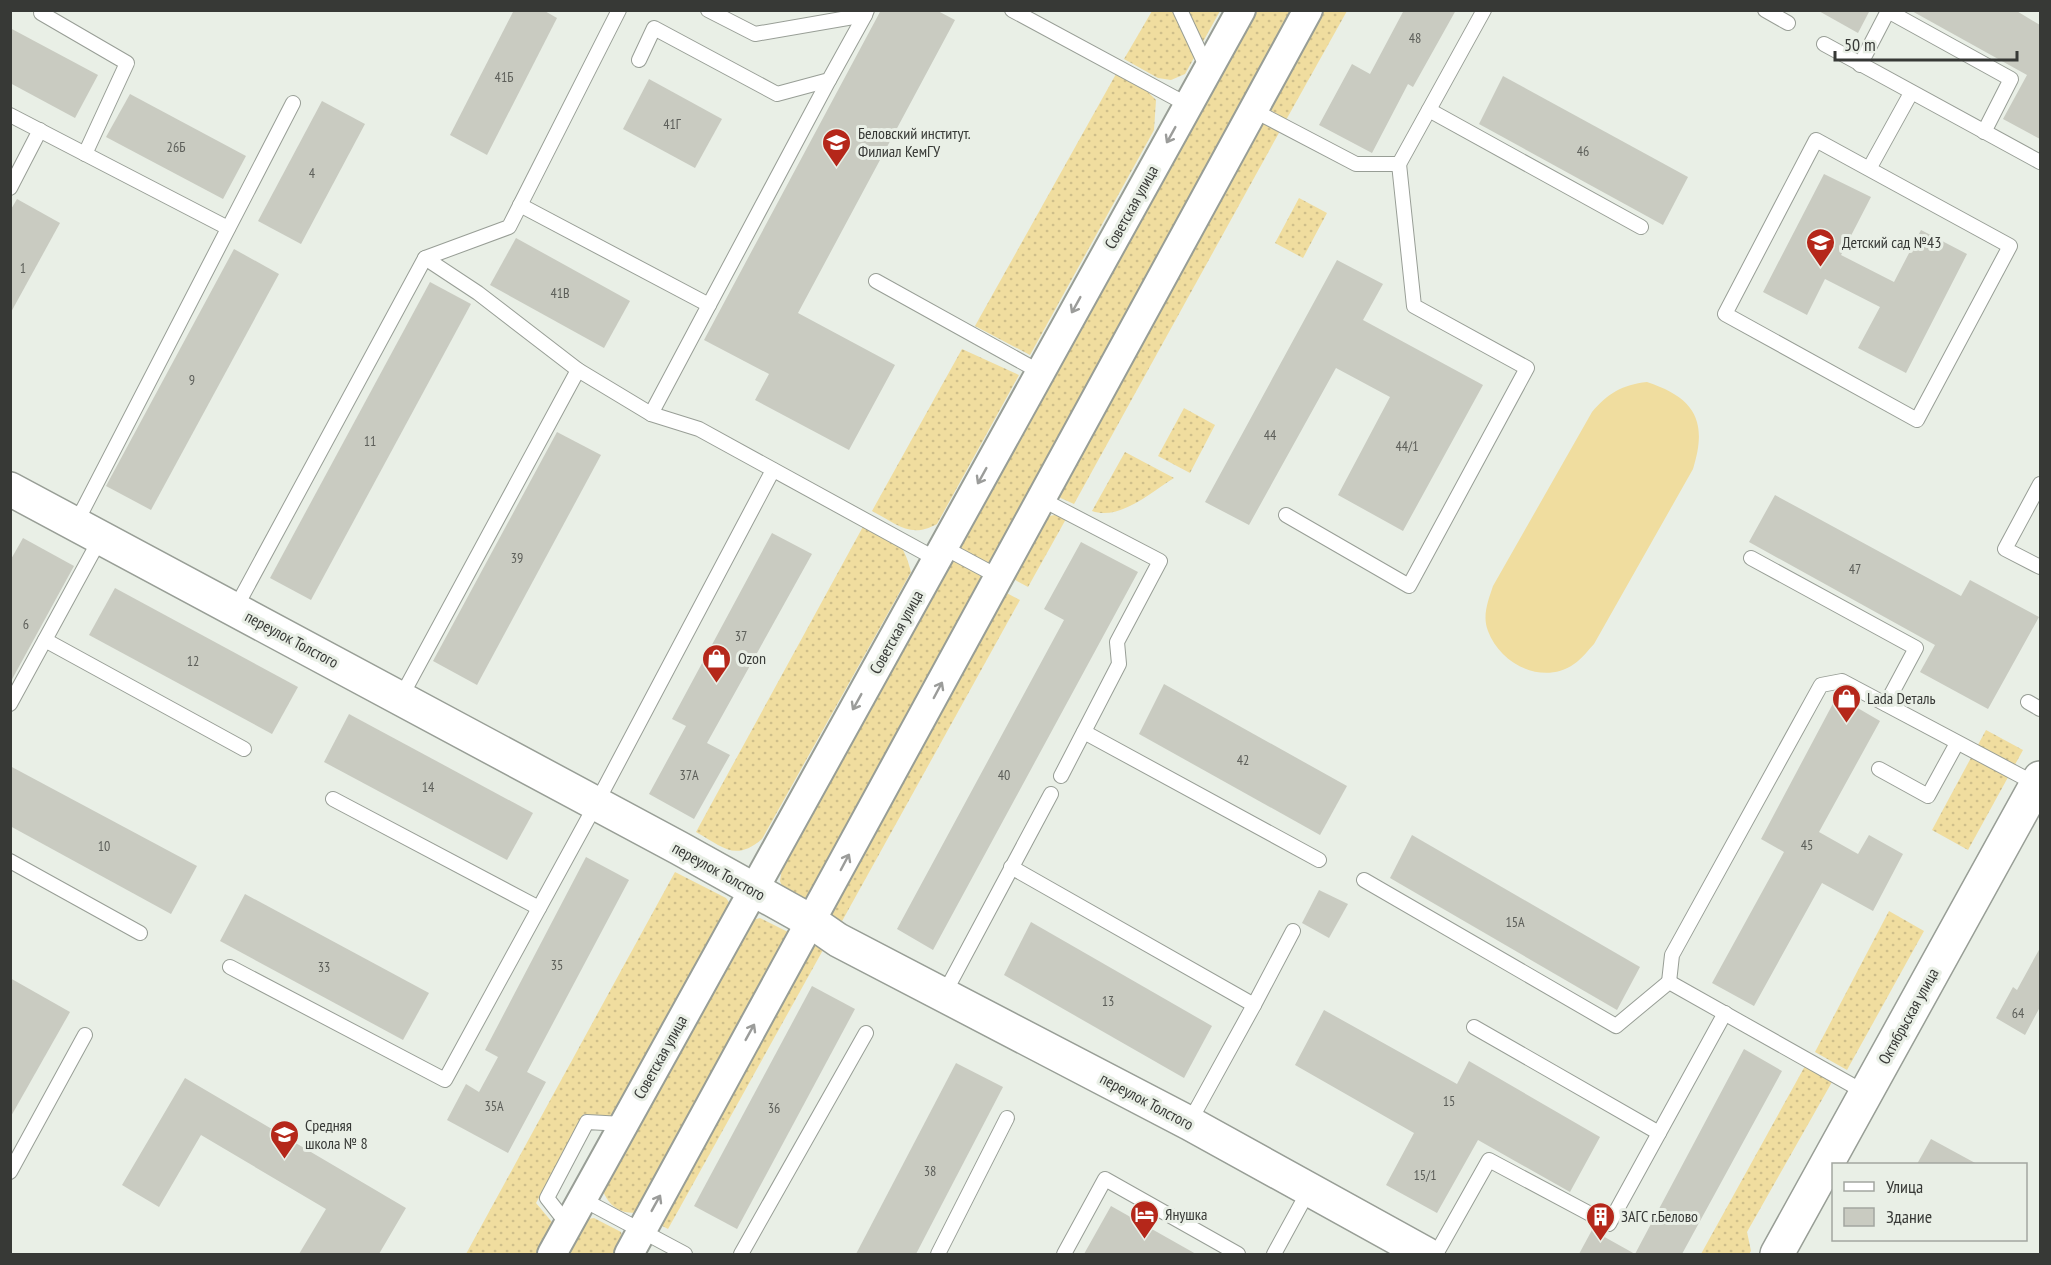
<svg xmlns="http://www.w3.org/2000/svg" width="2051" height="1265" viewBox="0 0 2051 1265" font-family="'PT Sans Narrow',sans-serif">
<style>
.grass{fill:url(#grass-dots)}
.garden{fill:#f0dd9f}
.building{fill:#c9cbc1}
.lines{fill:none;stroke-linecap:round;stroke-linejoin:round}
.lane-casing{stroke:#989e96;stroke-width:16}
.street-casing{stroke:#989e96;stroke-width:32}
.secondary-casing{stroke:#989e96;stroke-width:36}
.lane{stroke:#fff;stroke-width:14}
.street{stroke:#fff;stroke-width:28}
.secondary{stroke:#fff;stroke-width:33}
.oneway{stroke:#9b9c9a}
.labels{text-anchor:middle;dominant-baseline:central;stroke-width:6;stroke-linejoin:round;paint-order:stroke}
.number-label{font-size:14px;fill:#5c5e59}
.poi-label{font-size:16px;fill:#373936;stroke:#e9efe6;text-anchor:start}
.street-label{font-size:16px;fill:#373936;stroke:#e9efe6}
</style>
<defs>
<pattern id="grass-dots" width="8" height="8" patternUnits="userSpaceOnUse" patternTransform="scale(1.5)"><rect width="8" height="8" fill="#f0dd9f"/><path d="M2 2h.1M6 6h.1" fill="none" stroke="#cebe8a" stroke-width="1.8" stroke-linecap="round"/></pattern>
</defs>
<rect width="100%" height="100%" fill="#e9efe6"/>
<g class="grass">
<path d="M1152,11H1220L1185,74L1171,80L1158,78L1124,59Z"/>
<path d="M1253,11H1297L809,904L784,891L780,881L782,867Z"/>
<path d="M1316,11H1347L1286,120L1269,109Z"/>
<path d="M1116,74L1144,88L1156,100L1154,130L1030,355L975,326Z"/>
<path d="M1261,124H1269L1280,131L1074,504L1054,495Z"/>
<path d="M1299,198L1327,213L1303,258L1275,243Z"/>
<path d="M962,349L1019,375L937,524C910,539 897,524 872,511Z"/>
<path d="M1184,408L1215,425L1190,473L1158,456Z"/>
<path d="M1125,452L1174,478C1151,492 1120,521 1092,511Z"/>
<path d="M1055,515L1066,519L1028,587L1008,576L1044,517Z"/>
<path d="M865,523C893,537 903,539 911,572L762,839C735,862 723,847 696,832Z"/>
<path d="M1001,590L1020,600L841,923L833,918L831,911Z"/>
<path d="M1986,730L2023,750L1968,850L1932,830Z"/>
<path d="M675,872L726,898L733,908L616,1122L584,1114L536,1203L557,1228L543,1254H466Z"/>
<path d="M1889,911L1924,931L1847,1070L1815,1052Z"/>
<path d="M760,918L788,932L643,1211C623,1217 608,1207 602,1188L749,921Z"/>
<path d="M809,942L823,950L668,1229L653,1221Z"/>
<path d="M1805,1066L1832,1082L1747,1232L1751,1251L1749,1254H1701Z"/>
<path d="M594,1218L621,1232L624,1243L618,1254H564L582,1220Z"/>
</g>
<path class="garden" d="M1647,382C1695,398 1708,421 1693,469L1594,644C1588,650 1582,659 1574,664C1543,686 1500,664 1488,631C1482,616 1488,601 1493,586L1592,412C1608,393 1622,385 1647,382Z"/>
<g class="building">
<path d="M514,10H543L557,18L487,155L450,135Z"/>
<path d="M881,10H936L955,20L798,313L895,365L849,450L755,400L769,374L704,340Z"/>
<path d="M1404,10H1456L1413,87L1408,84L1372,153L1319,125L1352,64L1370,74Z"/>
<path d="M1817,10H1870L1858,33Z"/>
<path d="M1910,10H2015L2040,25V139L2003,119L2027,75Z"/>
<path d="M10,28L98,75L75,118L10,83Z"/>
<path d="M1503,76L1688,177L1663,225L1479,124Z"/>
<path d="M649,79L722,119L695,168L623,129Z"/>
<path d="M130,94L246,156L223,199L106,137Z"/>
<path d="M322,101L365,124L301,244L258,221Z"/>
<path d="M1824,174L1871,197L1841,255L1894,282L1921,230L1967,254L1906,373L1858,348L1880,307L1825,279L1807,315L1763,292Z"/>
<path d="M17,199L60,223L10,314V211Z"/>
<path d="M516,238L630,301L604,348L490,285Z"/>
<path d="M234,249L279,274L151,510L106,486Z"/>
<path d="M1337,260L1383,284L1363,320L1483,385L1403,531L1338,495L1390,397L1336,368L1249,525L1205,502Z"/>
<path d="M430,282L471,304L311,600L270,578Z"/>
<path d="M557,432L601,455L477,685L433,661Z"/>
<path d="M1775,495L1961,596L1970,580L2039,617L1988,709L1920,672L1935,645L1749,542Z"/>
<path d="M772,533L812,554L707,743L730,755L694,819L649,794L686,726L672,719Z"/>
<path d="M23,538L74,566L10,683V561Z"/>
<path d="M1081,542L1138,572L933,950L897,929L1064,620L1044,609Z"/>
<path d="M115,588L298,687L272,734L89,635Z"/>
<path d="M1164,684L1347,786L1320,835L1139,734Z"/>
<path d="M1837,696L1880,721L1819,832L1858,854L1869,835L1903,854L1873,911L1822,883L1754,1006L1712,983L1784,852L1761,839Z"/>
<path d="M349,714L533,813L507,860L324,762Z"/>
<path d="M10,766L197,866L171,914L10,826Z"/>
<path d="M1412,835L1640,967L1617,1010L1390,878Z"/>
<path d="M586,857L629,880L527,1072L546,1082L508,1153L447,1120L466,1084L479,1092L498,1057L485,1050Z"/>
<path d="M1319,890L1348,904L1329,938L1302,923Z"/>
<path d="M245,894L429,993L403,1040L220,941Z"/>
<path d="M1031,922L1212,1026L1184,1078L1004,975Z"/>
<path d="M2040,948V1007L2025,1035L1996,1018L2013,987L2017,990Z"/>
<path d="M10,978L70,1012L10,1118Z"/>
<path d="M812,986L855,1009L737,1229L694,1206Z"/>
<path d="M1324,1010L1457,1084L1469,1061L1600,1137L1570,1192L1478,1140L1437,1213L1386,1185L1414,1133L1295,1065Z"/>
<path d="M1744,1049L1782,1071L1682,1254H1579L1592,1230L1635,1254Z"/>
<path d="M956,1063L1003,1087L916,1254H856Z"/>
<path d="M185,1078L406,1208L379,1254H299L326,1209L201,1135L159,1207L122,1185Z"/>
<path d="M1931,1139L1977,1164H1917Z"/>
<path d="M1111,1206L1196,1254H1084Z"/>
</g>
<g class="lines">
<defs>
<g id="lane">
<path d="M708,10L755,34L865,15L867,10"/>
<path d="M1012,10L1188,105"/>
<path d="M1180,10L1208,70"/>
<path d="M1765,10L1788,23"/>
<path d="M41,13L127,63L85,154"/>
<path d="M1824,44L2040,162"/>
<path d="M639,60L654,28L777,94L829,80L865,15"/>
<path d="M1860,65L1888,11L2011,79L1984,132"/>
<path d="M1253,110L1356,164H1399L1484,10"/>
<path d="M1429,110L1641,227"/>
<path d="M10,115L228,228"/>
<path d="M1869,169L1816,140L1725,314L1917,420L2010,246L1869,169L1911,93"/>
<path d="M10,188L40,130"/>
<path d="M520,205L709,305L651,414"/>
<path d="M425,258L478,293L578,370L651,414L699,429L936,559"/>
<path d="M876,281L1040,372"/>
<path d="M709,305L829,80"/>
<path d="M2040,484L2005,549L2040,567"/>
<path d="M1041,499L1160,561L1117,642L1119,664L1061,776"/>
<path d="M1286,515L1409,586L1527,368L1414,306L1399,164"/>
<path d="M75,525L293,103"/>
<path d="M943,547L999,577"/>
<path d="M1751,558L1916,648L1886,704"/>
<path d="M235,609L425,258L509,227L619,10"/>
<path d="M45,640L244,749"/>
<path d="M401,697L578,370"/>
<path d="M2028,702L2040,709"/>
<path d="M10,704L100,539"/>
<path d="M1084,732L1319,860"/>
<path d="M1879,769L1928,796L1957,743"/>
<path d="M333,799L539,908"/>
<path d="M10,861L140,933"/>
<path d="M1011,867L1254,1005L1189,1123"/>
<path d="M1364,880L1616,1026L1669,982L1866,1093"/>
<path d="M230,967L445,1080L596,804L773,470"/>
<path d="M1669,982L1672,955L1821,685L1842,681L2036,784"/>
<path d="M943,996L1051,794"/>
<path d="M1254,1005L1293,931"/>
<path d="M1474,1027L1659,1133"/>
<path d="M10,1172L85,1035"/>
<path d="M582,1199L685,1254"/>
<path d="M568,1225L547,1198L587,1122L623,1124"/>
<path d="M741,1254L866,1033"/>
<path d="M938,1254L1007,1118"/>
<path d="M1064,1254L1105,1179L1238,1254"/>
<path d="M1274,1254L1309,1190"/>
<path d="M1436,1254L1489,1160L1609,1224L1725,1013"/>
</g>
<g id="street">
<path d="M552,1254L1241,10"/>
<path d="M629,1254L1308,10"/>
</g>
<g id="secondary">
<path d="M10,489L679,848L812,922L838,940L1189,1123L1426,1254"/>
<path d="M1777,1254L2040,778"/>
</g>
</defs>
<use href="#lane" class="lane-casing"/>
<use href="#street" class="street-casing"/>
<use href="#secondary" class="secondary-casing"/>
<use href="#lane" class="lane"/>
<use href="#street" class="street"/>
<use href="#secondary" class="secondary"/>
</g>
<defs><path id="oneway-shaft" d="M-6 0H5M1.5-3L5.5 0L1.5 3" fill="none" stroke-width="1.6" stroke-linecap="round" stroke-linejoin="round" transform="scale(1.5)"/></defs>
<g class="oneway">
<use href="#oneway-shaft" transform="translate(1171 135) rotate(119)"/>
<use href="#oneway-shaft" transform="translate(1076 305) rotate(119)"/>
<use href="#oneway-shaft" transform="translate(982 476) rotate(119)"/>
<use href="#oneway-shaft" transform="translate(938 690) rotate(-62)"/>
<use href="#oneway-shaft" transform="translate(857 702) rotate(119)"/>
<use href="#oneway-shaft" transform="translate(845 862) rotate(-62)"/>
<use href="#oneway-shaft" transform="translate(750 1032) rotate(-61)"/>
<use href="#oneway-shaft" transform="translate(656 1203) rotate(-61)"/>
</g>
<defs>
<symbol id="university-pin" viewBox="-11 -11 22 30"><path d="M0 17L-7.5 6A9.5 9.5 0 1 1 7.5 6Z" fill="#b5271a" stroke="#e9efe6"/><path d="M0-5L7-2L0 1L-7-2ZM-4 1L0 2.5L4 1V4Q0 6-4 4Z" fill="#fff"/></symbol>
<symbol id="school-pin" viewBox="-11 -11 22 30"><path d="M0 17L-7.5 6A9.5 9.5 0 1 1 7.5 6Z" fill="#b5271a" stroke="#e9efe6"/><path d="M0-5L7-2L0 1L-7-2ZM-4 1L0 2.5L4 1V4Q0 6-4 4Z" fill="#fff"/></symbol>
<symbol id="shop-pin" viewBox="-11 -11 22 30"><path d="M0 17L-7.5 6A9.5 9.5 0 1 1 7.5 6Z" fill="#b5271a" stroke="#e9efe6"/><path d="M-5-2.5h2.3a2.7 3.5 0 0 1 5.4 0H5L5.5 6h-11ZM-1.5-2.5h3a1.5 2.3 0 0 0-3 0Z" fill="#fff"/></symbol>
<symbol id="hotel-pin" viewBox="-11 -11 22 30"><path d="M0 17L-7.5 6A9.5 9.5 0 1 1 7.5 6Z" fill="#b5271a" stroke="#e9efe6"/><path d="M-6-4.5h1.5V1H6V5H4.5V3h-9V5H-6ZM-4 0a1.8 1.8 0 1 1 3.6 0ZM.5 0V-2.5h3Q6-2.5 6 0Z" fill="#fff"/></symbol>
<symbol id="building-pin" viewBox="-11 -11 22 30"><path d="M0 17L-7.5 6A9.5 9.5 0 1 1 7.5 6Z" fill="#b5271a" stroke="#e9efe6"/><path d="M-4-6H4V6H1V3H-1V6H-4ZM-2.5-4.3h1.7v1.8h-1.7ZM.8-4.3h1.7v1.8H.8ZM-2.5-1h1.7V.8h-1.7ZM.8-1h1.7V.8H.8Z" fill="#fff"/></symbol>
</defs>
<g fill-rule="evenodd">
<use href="#university-pin" x="820" y="126" width="33" height="45"/>
<use href="#school-pin" x="1804" y="226" width="33" height="45"/>
<use href="#shop-pin" x="700" y="642" width="33" height="45"/>
<use href="#shop-pin" x="1830" y="682" width="33" height="45"/>
<use href="#school-pin" x="268" y="1118" width="33" height="45"/>
<use href="#hotel-pin" x="1128" y="1198" width="33" height="45"/>
<use href="#building-pin" x="1584" y="1200" width="33" height="45"/>
</g>
<g class="labels">
<g class="number-label">
<text x="1415" y="38">48</text>
<text x="504" y="77">41Б</text>
<text x="672" y="124">41Г</text>
<text x="176" y="147">26Б</text>
<text x="1583" y="151">46</text>
<text x="312" y="173">4</text>
<text x="23" y="268">1</text>
<text x="560" y="293">41В</text>
<text x="192" y="380">9</text>
<text x="1270" y="435">44</text>
<text x="370" y="441">11</text>
<text x="1407" y="446">44/1</text>
<text x="517" y="558">39</text>
<text x="1855" y="569">47</text>
<text x="26" y="624">6</text>
<text x="741" y="636">37</text>
<text x="193" y="661">12</text>
<text x="1243" y="760">42</text>
<text x="689" y="775">37А</text>
<text x="1004" y="775">40</text>
<text x="428" y="787">14</text>
<text x="1807" y="845">45</text>
<text x="104" y="846">10</text>
<text x="1515" y="922">15А</text>
<text x="557" y="965">35</text>
<text x="324" y="967">33</text>
<text x="1108" y="1001">13</text>
<text x="2018" y="1013">64</text>
<text x="1449" y="1101">15</text>
<text x="494" y="1106">35А</text>
<text x="774" y="1108">36</text>
<text x="930" y="1171">38</text>
<text x="1425" y="1175">15/1</text>
</g>
<g class="poi-label">
<text x="858" y="133">Беловский институт.<tspan x="858" dy="18">Филиал КемГУ</tspan></text>
<text x="1842" y="242">Детский сад №43</text>
<text x="738" y="658">Ozon</text>
<text x="1867" y="698">Lada Dеталь</text>
<text x="305" y="1125">Средняя<tspan x="305" dy="18">школа № 8</tspan></text>
<text x="1165" y="1214">Янушка</text>
<text x="1621" y="1216">ЗАГС г.Белово</text>
</g>
<g class="street-label">
<text transform="translate(1131 207) rotate(-61)">Советская улица</text>
<text transform="translate(896 632) rotate(-61)">Советская улица</text>
<text transform="translate(292 639) rotate(28)">переулок Толстого</text>
<text transform="translate(719 871) rotate(29)">переулок Толстого</text>
<text transform="translate(1908 1016) rotate(-61)">Октябрьская улица</text>
<text transform="translate(660 1057) rotate(-61)">Советская улица</text>
<text transform="translate(1147 1101) rotate(28)">переулок Толстого</text>
</g>
</g>
<rect width="2051" height="1265" fill="none" stroke="#373936" stroke-width="24"/>
<rect x="1832" y="1163" width="195" height="78" fill="#e9efe6" stroke="#a2a6a0" stroke-width="1.5"/>
<rect x="1844" y="1182" width="30" height="9" fill="#ffffff" stroke="#a2a6a0" stroke-width="1.5"/>
<text x="1886" y="1193" font-size="18" fill="#373936">Улица</text>
<rect x="1844" y="1208" width="30" height="18" fill="#c9cbc1" stroke="#a2a6a0" stroke-width="1.5"/>
<text x="1886" y="1223" font-size="18" fill="#373936">Здание</text>
<path d="M1835 51v9h182v-9" fill="none" stroke="#373936" stroke-width="3"/>
<text x="1844" y="51" font-size="18" fill="#373936" stroke="#e9efe6" stroke-width="4.5" paint-order="stroke">50 m</text>
</svg>
